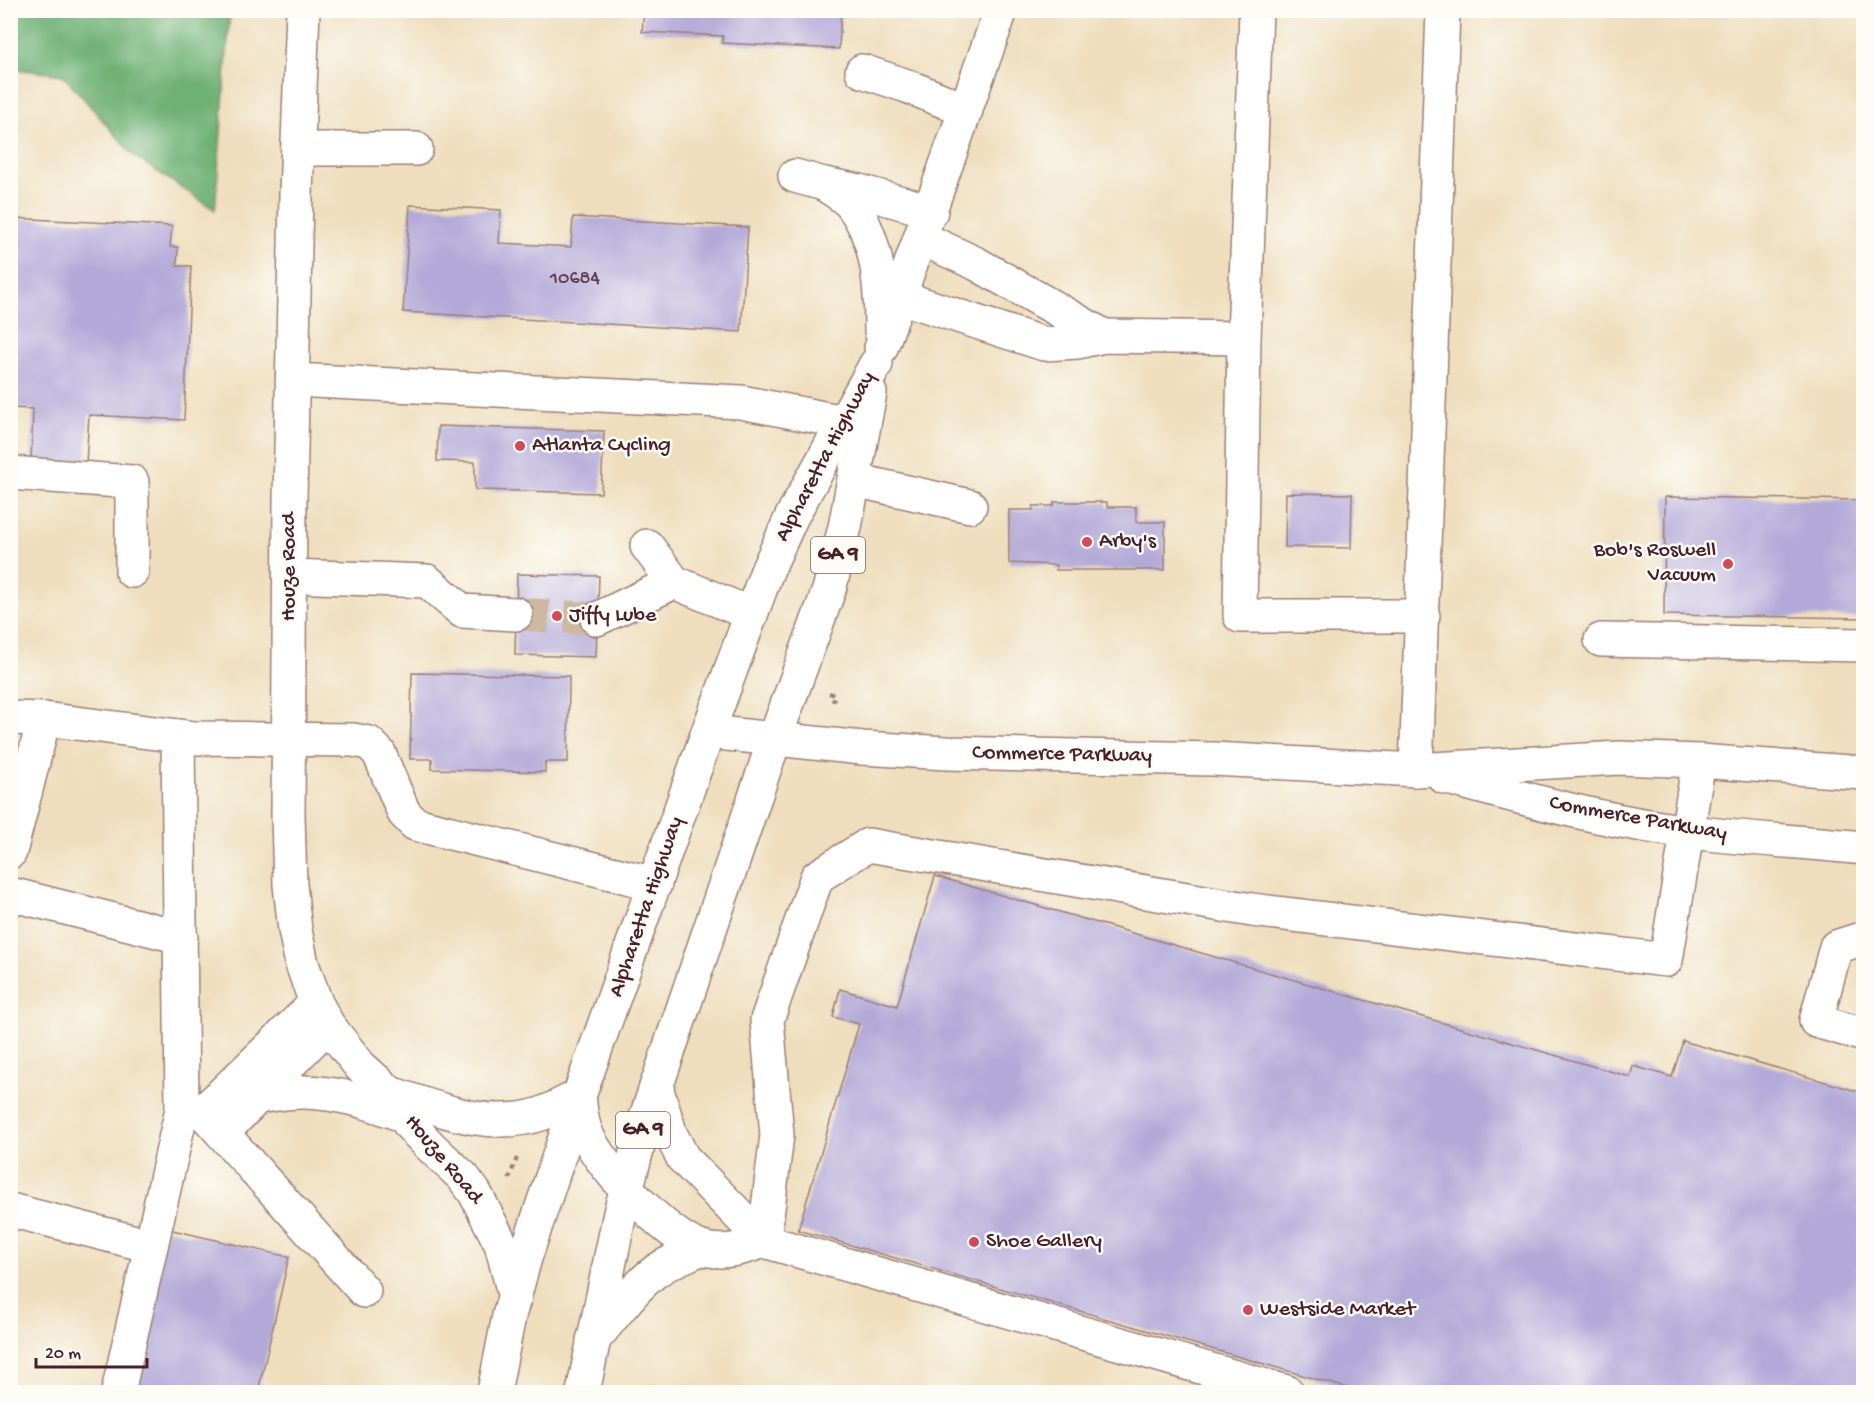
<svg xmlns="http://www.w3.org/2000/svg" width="1874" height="1403" viewBox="0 0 1874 1403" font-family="'Gochi Hand',sans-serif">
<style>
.forest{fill:#6eb175;stroke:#5c6850;stroke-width:1.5}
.building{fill:#b3a9d8}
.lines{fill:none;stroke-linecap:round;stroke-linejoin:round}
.minor-tunnel{stroke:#cdb8a0;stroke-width:33;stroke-dasharray:33 16;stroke-linecap:butt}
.minor-casing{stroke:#9c7e74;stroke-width:36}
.highway-casing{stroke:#9c7e74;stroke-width:36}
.path{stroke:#9c7e74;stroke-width:4;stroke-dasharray:4.5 4.5;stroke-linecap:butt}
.minor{stroke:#fff;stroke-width:33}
.highway{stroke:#fff;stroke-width:33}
.poi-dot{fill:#d1495b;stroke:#fdfcf7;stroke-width:2}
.labels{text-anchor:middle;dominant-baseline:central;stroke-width:5;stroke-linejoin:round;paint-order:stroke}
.number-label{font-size:20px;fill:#644256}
.shield{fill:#fdfcf7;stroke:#806168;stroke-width:1.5}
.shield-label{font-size:21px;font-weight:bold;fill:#4a1f2b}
.poi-label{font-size:22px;fill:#4a1f2b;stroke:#fdfcf7;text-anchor:start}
.street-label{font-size:22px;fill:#4a1f2b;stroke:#fdfcf7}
</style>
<rect width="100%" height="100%" fill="#fdfcf7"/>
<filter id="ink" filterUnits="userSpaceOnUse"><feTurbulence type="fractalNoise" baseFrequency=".0167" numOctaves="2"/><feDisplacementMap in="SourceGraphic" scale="12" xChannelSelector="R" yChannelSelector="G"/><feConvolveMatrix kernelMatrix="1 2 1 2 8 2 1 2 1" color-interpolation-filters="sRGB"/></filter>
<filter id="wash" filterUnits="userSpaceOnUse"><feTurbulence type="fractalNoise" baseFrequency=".008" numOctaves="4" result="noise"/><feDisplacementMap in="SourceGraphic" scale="24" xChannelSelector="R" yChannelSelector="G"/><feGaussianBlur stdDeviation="1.35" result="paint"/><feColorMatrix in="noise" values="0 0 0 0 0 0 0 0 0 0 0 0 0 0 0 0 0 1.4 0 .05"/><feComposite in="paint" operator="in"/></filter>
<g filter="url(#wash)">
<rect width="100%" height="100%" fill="#eedebd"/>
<path class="forest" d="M11,10L230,11L215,210L134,156L63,75L11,68Z"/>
<g id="blocks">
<g class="building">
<path d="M644,10H841L839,49L722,43L723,36L642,32Z"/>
<path d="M410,205L501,210L499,243L571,247L573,217L748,227L741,332L403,312Z"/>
<path d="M10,218L172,226L170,247H178L177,266H191L184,420L89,415L86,464L31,462L33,409L10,408Z"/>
<path d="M438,426L604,431L601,493L475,490V462L437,461Z"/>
<path d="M1286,493L1352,494L1351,548L1285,547Z"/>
<path d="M1665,497L1864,500V618L1664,615Z"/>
<path d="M1054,502H1107V507H1136V522H1165V570H1056V565L1009,563V510H1033V506H1054Z"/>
<path d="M517,574L599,576L596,657L515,655Z"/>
<path d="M412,673L569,676L568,762H545V772L432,769V759H410Z"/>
<path d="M935,876L1630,1077L1633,1066L1672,1077L1683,1041L1864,1093V1392H1361L798,1230L859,1024L833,1017L840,989L897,1006Z"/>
<path d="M164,1228L289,1257L258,1392H144L128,1389Z"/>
</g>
</g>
</g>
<g filter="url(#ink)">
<use href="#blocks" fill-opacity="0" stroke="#9c7e74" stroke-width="1.5"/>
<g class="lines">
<path class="minor-tunnel" d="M516,614L597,619"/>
<defs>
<g id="minor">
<path d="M303,10L296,194L290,500L288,816L290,885L295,930L302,964L316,1003L328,1025L360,1066L390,1093L410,1125L430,1146L463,1177L475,1193L501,1244L515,1297"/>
<path d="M1256,10L1244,338L1240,616H1423"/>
<path d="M862,71L907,86L966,110"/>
<path d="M298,149H416"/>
<path d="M795,176L824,184L859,191L931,211"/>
<path d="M824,184C833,190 844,196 851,204C879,239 881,289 881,331"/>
<path d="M921,238L977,264L1104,336"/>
<path d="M900,297L1044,344L1078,342L1104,336L1244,338"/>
<path d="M293,380L741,402L844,422"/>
<path d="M10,473L132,482V571"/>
<path d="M854,480L970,506"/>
<path d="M647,546L674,582L751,614"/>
<path d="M290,576L427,581L462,611L516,614"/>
<path d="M597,619L674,582"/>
<path d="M1601,640L1864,645"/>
<path d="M10,718L44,719"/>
<path d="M708,732L862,748L947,753L1213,759L1416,770L1619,758L1699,761L1864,773"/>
<path d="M1416,770L1443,10"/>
<path d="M1444,777C1525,799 1607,822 1690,832C1748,839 1806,842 1864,848"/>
<path d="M10,852L44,719L195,738L353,740L369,743L379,753L404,813L415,824L655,884"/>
<path d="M10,894L181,937"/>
<path d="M1864,938L1836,947L1816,1021L1864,1035"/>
<path d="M656,1087L671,1135L683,1158L764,1241L1287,1392"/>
<path d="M390,1093C439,1109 489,1131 541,1114C554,1109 566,1102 579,1096C581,1112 582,1127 590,1141C608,1174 666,1235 701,1248C723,1255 744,1248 764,1241"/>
<path d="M257,1097C273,1095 289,1091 305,1092C340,1093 374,1103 406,1117"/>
<path d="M182,1109L203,1112L364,1291"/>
<path d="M203,1112L316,1003"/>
<path d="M223,1132L328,1025"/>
<path d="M10,1210L151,1246"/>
<path d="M764,1241L777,1135L767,1020L817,877L868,845L1252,910L1666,960L1699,761"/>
<path d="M593,1340C613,1318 632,1289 656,1271C670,1261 687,1255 702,1248"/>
<path d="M118,1392L182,1109L178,736"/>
</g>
<g id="highway">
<path d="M881,348L1001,10"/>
<path d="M494,1392L509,1316L525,1258L579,1096L708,732L767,571L792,516L876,364"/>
<path d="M583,1392L620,1213L644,1123L775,738L829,590L845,527L870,393"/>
</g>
</defs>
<use href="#minor" class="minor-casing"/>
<use href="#highway" class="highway-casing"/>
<g class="path">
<path d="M829,693L835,695L832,705"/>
<path d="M509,1179L518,1155"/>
</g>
<use href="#minor" class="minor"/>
<use href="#highway" class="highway"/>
</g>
</g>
<g class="poi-dot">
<circle cx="520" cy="446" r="6"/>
<circle cx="1087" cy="542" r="6"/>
<circle cx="1728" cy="564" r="6"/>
<circle cx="557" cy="616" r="6"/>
<circle cx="974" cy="1242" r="6"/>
<circle cx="1248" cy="1310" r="6"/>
</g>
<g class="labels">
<g class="number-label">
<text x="575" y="279">10684</text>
</g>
<g class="shield">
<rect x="811" y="537" width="54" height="36" rx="4.5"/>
<rect x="616" y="1112" width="54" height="36" rx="4.5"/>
</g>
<g class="shield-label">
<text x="838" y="555">GA 9</text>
<text x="643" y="1130">GA 9</text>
</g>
<g class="poi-label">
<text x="532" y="446">Atlanta Cycling</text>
<text x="1099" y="542">Arby's</text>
<text x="1716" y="551" text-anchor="end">Bob's Roswell<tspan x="1716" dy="25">Vacuum</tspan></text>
<text x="569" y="616">Jiffy Lube</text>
<text x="986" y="1242">Shoe Gallery</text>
<text x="1260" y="1310">Westside Market</text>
</g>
<g class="street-label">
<text transform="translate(826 457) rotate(-62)">Alpharetta Highway</text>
<text transform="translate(290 567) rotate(-90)">Houze Road</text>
<text transform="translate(1062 755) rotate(1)">Commerce Parkway</text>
<text transform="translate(1638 819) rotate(10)">Commerce Parkway</text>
<text transform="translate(647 907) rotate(-71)">Alpharetta Highway</text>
<text transform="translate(443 1160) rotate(50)">Houze Road</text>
</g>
</g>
<rect width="1874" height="1403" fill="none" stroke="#fdfcf7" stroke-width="36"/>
<path d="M36 1358v9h111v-9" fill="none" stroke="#4a1f2b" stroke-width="3"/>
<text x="45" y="1358" font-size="18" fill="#4a1f2b" stroke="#fdfcf7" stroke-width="4.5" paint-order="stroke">20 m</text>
</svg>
